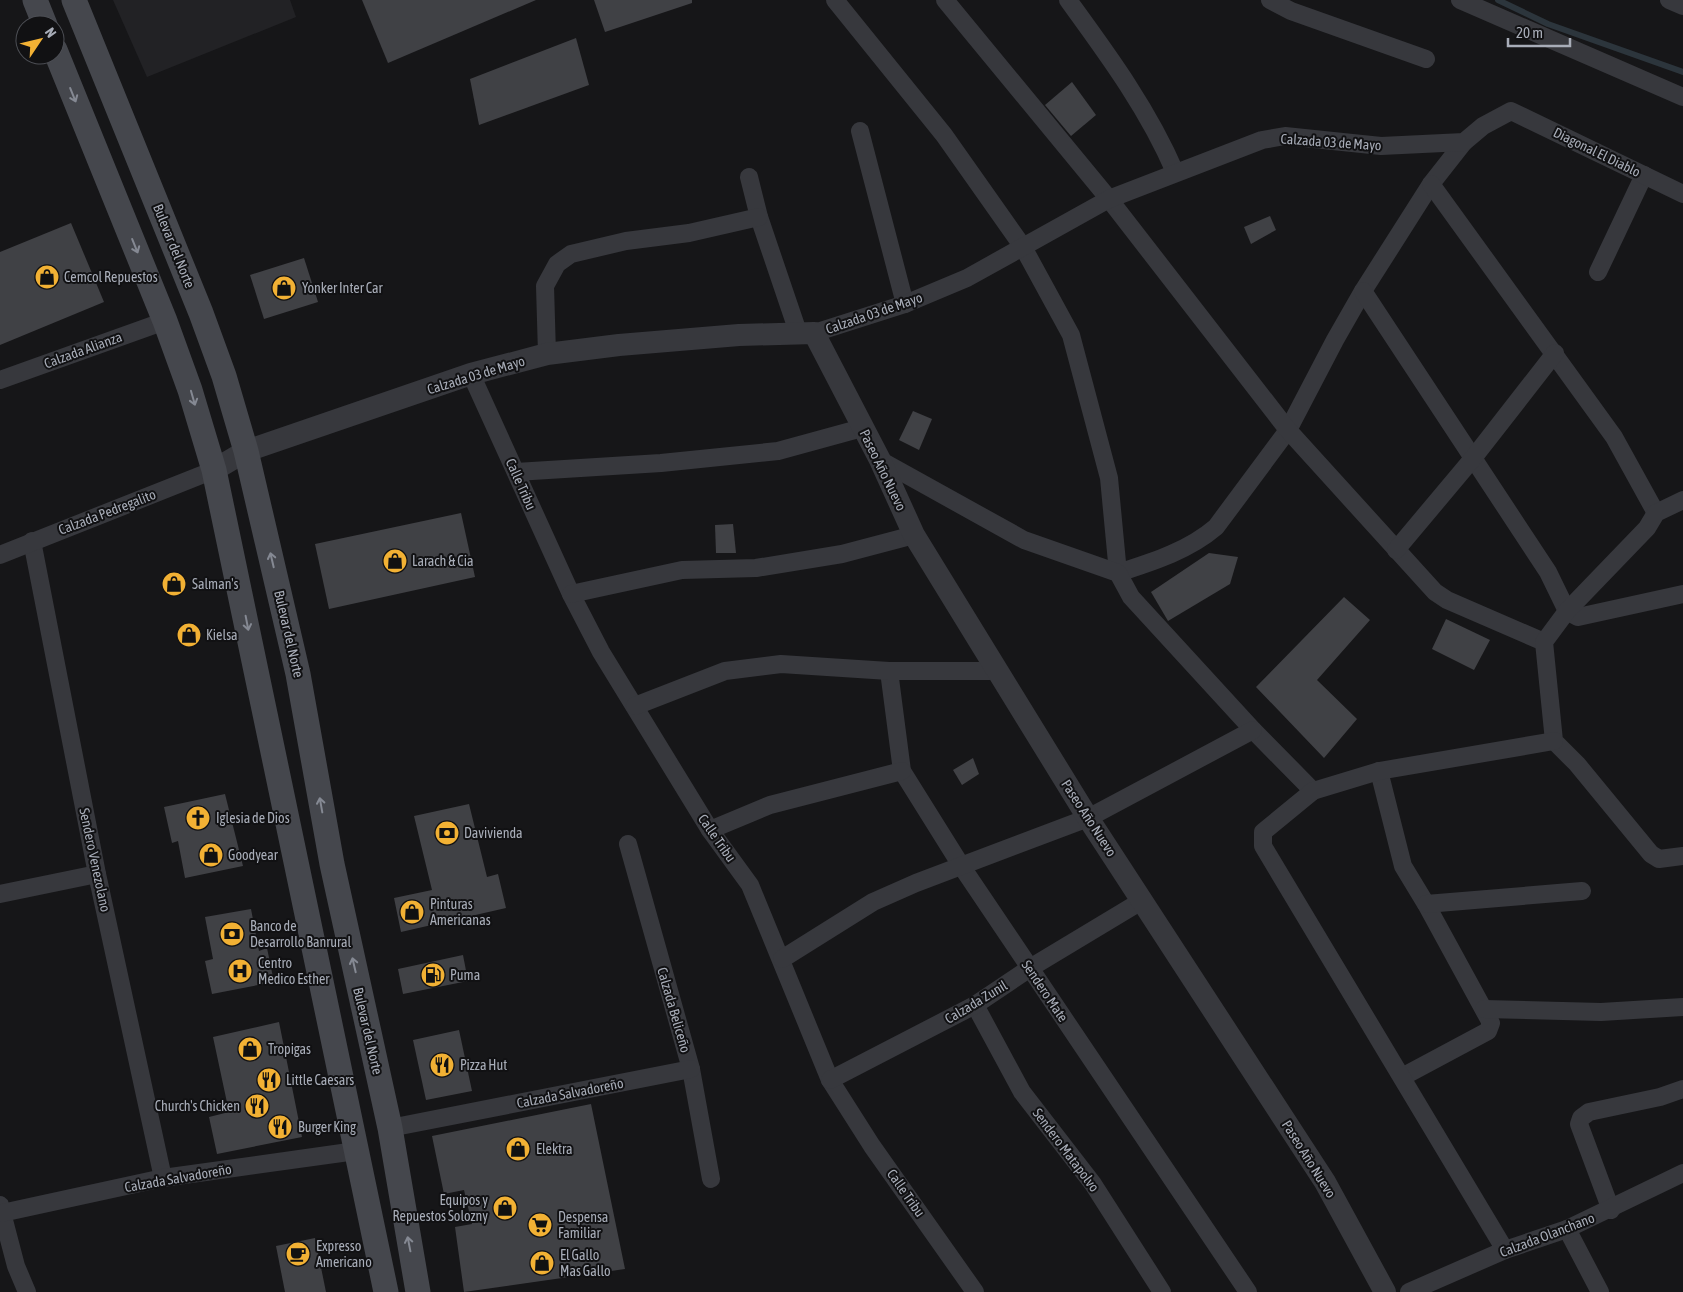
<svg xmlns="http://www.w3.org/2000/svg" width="1683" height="1292" viewBox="0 0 1683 1292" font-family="'Asap Condensed',sans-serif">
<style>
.built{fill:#222225}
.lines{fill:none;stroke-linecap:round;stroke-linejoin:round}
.stream{stroke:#2c353c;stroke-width:6}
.building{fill:#404145}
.minor{stroke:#37383d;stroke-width:18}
.tertiary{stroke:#37383d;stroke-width:22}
.secondary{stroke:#45474d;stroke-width:25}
.oneway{stroke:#858993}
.labels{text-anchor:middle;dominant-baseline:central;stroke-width:4;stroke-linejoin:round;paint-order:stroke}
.street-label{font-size:14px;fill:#a8adb8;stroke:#111113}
.poi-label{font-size:14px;fill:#a8adb8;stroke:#111113;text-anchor:start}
</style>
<rect width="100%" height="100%" fill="#161618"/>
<path class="built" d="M113,0H290L296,17L147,77Z"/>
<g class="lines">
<path class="stream" d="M1498,0L1548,24L1683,72"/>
</g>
<g class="building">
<path d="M362,0H536L388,63Z"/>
<path d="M594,0H692V3L605,32Z"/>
<path d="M576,38L589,85L479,125L470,79Z"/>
<path d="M1072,82L1096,115L1071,136L1045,105Z"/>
<path d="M1270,216L1276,230L1251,244L1244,227Z"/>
<path d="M71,223L104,302L0,345V252Z"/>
<path d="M304,258L318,302L264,319L250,275Z"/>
<path d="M913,411L932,419L919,450L899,440Z"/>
<path d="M461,513L475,577L329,609L315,544Z"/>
<path d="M733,524L736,553H716L715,525Z"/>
<path d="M1209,553L1238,557L1230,584L1168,621L1151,592Z"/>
<path d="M1344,597L1370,620L1317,680L1357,719L1324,758L1256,687Z"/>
<path d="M1446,619L1490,640L1474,670L1432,649Z"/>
<path d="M973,758L979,774L962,785L953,770Z"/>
<path d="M225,794L243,866L185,878L178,841L172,843L164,807Z"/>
<path d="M469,804L487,877L498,874L506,908L401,932L394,898L432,890L414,816Z"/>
<path d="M251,909L259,951L267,948L274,982L212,994L205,961L213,959L205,917Z"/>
<path d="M463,955L468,981L403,994L398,969Z"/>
<path d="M279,1022L302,1137L217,1154L209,1117L229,1112L213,1037Z"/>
<path d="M459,1030L472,1091L426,1100L413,1040Z"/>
<path d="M591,1104L625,1269L464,1292L455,1227L472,1224L464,1190L444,1194L432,1136Z"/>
<path d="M315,1238L326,1292H285L276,1246Z"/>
</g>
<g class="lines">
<g class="minor">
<path d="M835,0L944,135L1023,247L1071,335L1109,478L1118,573C1152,562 1188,551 1216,527L1288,430L1335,340L1363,291L1431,184L1464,142"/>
<path d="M945,0L1109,199L1288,430L1435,592L1447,600L1544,642"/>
<path d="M1068,0C1108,55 1148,109 1175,172"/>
<path d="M1270,0L1291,11L1426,59"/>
<path d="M1460,0L1683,97"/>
<path d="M1669,0L1683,6"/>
<path d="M860,131L905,304"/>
<path d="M749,177L759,217L799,335"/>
<path d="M1431,184L1614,437L1656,513"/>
<path d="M1598,272L1644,175"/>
<path d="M1363,291L1548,572L1567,611L1578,617L1683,594"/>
<path d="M814,333L905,304L967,278L1109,199L1262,140L1285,136L1381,146L1464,142L1483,126L1511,111L1683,194"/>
<path d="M547,354L545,286L557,264L571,254L626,241L689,233L759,217"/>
<path d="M471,374L571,594L601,652L710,830L750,885L830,1080L872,1146L975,1292"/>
<path d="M0,380L165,321"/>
<path d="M880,460L1024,540L1118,573L1131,597L1253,730L1313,791"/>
<path d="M516,472L661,463L778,451L862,428"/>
<path d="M1683,500L1656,513L1647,528L1567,611L1544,642L1554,741L1577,764L1651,854L1659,859L1683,856"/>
<path d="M32,541L97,874L163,1178"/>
<path d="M1396,550L1474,457L1555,353"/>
<path d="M0,555L214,470"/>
<path d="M571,594L682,570L756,568L842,554L914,535"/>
<path d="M889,671L902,771L962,867L1248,1292"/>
<path d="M635,706L725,671L781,664L889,671H997"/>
<path d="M1379,771L1403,866L1426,904L1491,1023L1488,1031L1402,1077"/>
<path d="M710,830L770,805L902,771"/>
<path d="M628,844L691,1069L711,1179"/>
<path d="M0,894L97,874"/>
<path d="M1426,904L1582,891"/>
<path d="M782,959L873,902L916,883L1088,818L1253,730"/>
<path d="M975,1005L1022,1092L1093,1184L1162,1292"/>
<path d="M1484,1009L1601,1012L1683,1007"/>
<path d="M830,1080L975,1005L1030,968L1143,900"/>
<path d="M390,1128L691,1069"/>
<path d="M0,1205L16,1266L27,1292"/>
<path d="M1611,1210L1579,1124L1581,1118L1589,1112L1660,1097L1683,1089"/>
<path d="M2,1213L163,1178L356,1151"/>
<path d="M1567,1229L1600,1292"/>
<path d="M1505,1250L1263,846V832L1313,791L1379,771L1554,741"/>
<path d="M1409,1292L1505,1250L1567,1229L1683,1173"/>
</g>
<path class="tertiary" d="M214,470L246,451L471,374L547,354L619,345L739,335L814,333L880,460L914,535L1088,818L1325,1182L1385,1292"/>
<g class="secondary">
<path d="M35,0L45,25"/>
<path d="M74,0L201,313L224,376L246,451L298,674L332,864L390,1128L418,1292"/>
<path d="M55,50L165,321L190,390L214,470L386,1292"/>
</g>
</g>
<defs><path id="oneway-shaft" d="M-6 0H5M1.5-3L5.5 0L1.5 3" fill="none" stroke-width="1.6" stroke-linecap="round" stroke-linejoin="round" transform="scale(1.25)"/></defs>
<g class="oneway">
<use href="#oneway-shaft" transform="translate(73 95) rotate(68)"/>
<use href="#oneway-shaft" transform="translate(135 246) rotate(68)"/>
<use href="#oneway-shaft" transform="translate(193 398) rotate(74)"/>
<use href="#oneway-shaft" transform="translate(272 560) rotate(-103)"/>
<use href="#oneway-shaft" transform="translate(247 623) rotate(79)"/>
<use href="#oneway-shaft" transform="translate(321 805) rotate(-100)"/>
<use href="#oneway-shaft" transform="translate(354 965) rotate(-103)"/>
<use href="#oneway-shaft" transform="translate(409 1244) rotate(-101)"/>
</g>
<defs>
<symbol id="shop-disc" viewBox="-11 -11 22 22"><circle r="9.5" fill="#f2b134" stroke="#111113"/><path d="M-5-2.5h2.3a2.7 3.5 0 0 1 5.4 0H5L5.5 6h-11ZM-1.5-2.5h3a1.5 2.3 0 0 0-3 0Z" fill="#111"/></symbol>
<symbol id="church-disc" viewBox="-11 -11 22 22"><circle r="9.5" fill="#f2b134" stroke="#111113"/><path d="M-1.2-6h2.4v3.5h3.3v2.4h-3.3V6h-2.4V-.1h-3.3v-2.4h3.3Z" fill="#111"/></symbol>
<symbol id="bank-disc" viewBox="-11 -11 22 22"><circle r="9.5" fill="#f2b134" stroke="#111113"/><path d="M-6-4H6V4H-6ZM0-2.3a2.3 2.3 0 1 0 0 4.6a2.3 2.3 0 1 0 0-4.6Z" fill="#111"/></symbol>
<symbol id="hospital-disc" viewBox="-11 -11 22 22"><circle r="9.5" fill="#f2b134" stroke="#111113"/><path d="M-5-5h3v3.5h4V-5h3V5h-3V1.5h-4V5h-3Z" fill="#111"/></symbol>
<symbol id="fuel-disc" viewBox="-11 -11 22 22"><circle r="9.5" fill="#f2b134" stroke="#111113"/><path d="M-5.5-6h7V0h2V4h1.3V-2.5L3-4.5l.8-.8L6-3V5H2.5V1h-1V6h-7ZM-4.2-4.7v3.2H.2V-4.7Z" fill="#111"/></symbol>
<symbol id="restaurant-disc" viewBox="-11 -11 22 22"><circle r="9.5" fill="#f2b134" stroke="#111113"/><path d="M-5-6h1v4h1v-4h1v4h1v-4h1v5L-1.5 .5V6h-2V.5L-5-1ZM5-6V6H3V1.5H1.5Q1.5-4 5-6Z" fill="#111"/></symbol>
<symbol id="supermarket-disc" viewBox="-11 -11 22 22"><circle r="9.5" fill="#f2b134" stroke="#111113"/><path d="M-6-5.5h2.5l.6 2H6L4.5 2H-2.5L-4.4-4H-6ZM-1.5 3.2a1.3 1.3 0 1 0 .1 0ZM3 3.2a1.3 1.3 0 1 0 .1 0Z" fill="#111"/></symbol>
<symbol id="cafe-disc" viewBox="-11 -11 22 22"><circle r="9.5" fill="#f2b134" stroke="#111113"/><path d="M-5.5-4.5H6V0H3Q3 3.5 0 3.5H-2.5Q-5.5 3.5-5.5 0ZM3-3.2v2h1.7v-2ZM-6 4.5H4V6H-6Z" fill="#111"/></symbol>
</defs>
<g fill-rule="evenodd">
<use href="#shop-disc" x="33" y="263" width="28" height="28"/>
<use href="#shop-disc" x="270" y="274" width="28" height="28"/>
<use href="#shop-disc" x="381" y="547" width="28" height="28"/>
<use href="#shop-disc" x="160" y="570" width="28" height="28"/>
<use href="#shop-disc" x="175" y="621" width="28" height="28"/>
<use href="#church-disc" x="184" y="804" width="28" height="28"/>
<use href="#bank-disc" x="433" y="819" width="28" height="28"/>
<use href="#shop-disc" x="197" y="841" width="28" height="28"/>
<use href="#shop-disc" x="398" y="898" width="28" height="28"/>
<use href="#bank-disc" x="218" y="920" width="28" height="28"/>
<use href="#hospital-disc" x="226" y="957" width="28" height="28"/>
<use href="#fuel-disc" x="419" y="961" width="28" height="28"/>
<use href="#shop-disc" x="236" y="1035" width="28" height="28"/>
<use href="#restaurant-disc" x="428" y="1051" width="28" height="28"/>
<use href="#restaurant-disc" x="255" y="1066" width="28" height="28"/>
<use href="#restaurant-disc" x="243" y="1092" width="28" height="28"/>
<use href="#restaurant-disc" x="266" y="1113" width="28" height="28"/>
<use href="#shop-disc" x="504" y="1135" width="28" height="28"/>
<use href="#shop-disc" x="491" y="1194" width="28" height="28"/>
<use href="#supermarket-disc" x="526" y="1211" width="28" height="28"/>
<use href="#cafe-disc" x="284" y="1240" width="28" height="28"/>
<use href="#shop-disc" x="528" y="1249" width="28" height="28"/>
</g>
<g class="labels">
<g class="street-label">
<text transform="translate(1331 142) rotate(4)">Calzada 03 de Mayo</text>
<text transform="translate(1597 152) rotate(26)">Diagonal El Diablo</text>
<text transform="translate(174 246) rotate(68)">Bulevar del Norte</text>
<text transform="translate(874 313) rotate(-19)">Calzada 03 de Mayo</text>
<text transform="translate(83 350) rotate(-20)">Calzada Alianza</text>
<text transform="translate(476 375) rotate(-17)">Calzada 03 de Mayo</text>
<text transform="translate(883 470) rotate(64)">Paseo Año Nuevo</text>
<text transform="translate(521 484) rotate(66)">Calle Tribu</text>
<text transform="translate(107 512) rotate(-21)">Calzada Pedregalito</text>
<text transform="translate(289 634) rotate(77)">Bulevar del Norte</text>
<text transform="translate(1089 818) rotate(57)">Paseo Año Nuevo</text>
<text transform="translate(717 838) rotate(55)">Calle Tribu</text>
<text transform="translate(95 860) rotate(78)">Sendero Venezolano</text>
<text transform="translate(1045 991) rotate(56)">Sendero Mate</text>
<text transform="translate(976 1002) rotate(-31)">Calzada Zunil</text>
<text transform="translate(674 1010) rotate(74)">Calzada Beliceño</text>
<text transform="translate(368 1031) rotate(77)">Bulevar del Norte</text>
<text transform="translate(570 1093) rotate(-11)">Calzada Salvadoreño</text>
<text transform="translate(1066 1150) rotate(53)">Sendero Matapolvo</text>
<text transform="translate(1309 1159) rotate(58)">Paseo Año Nuevo</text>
<text transform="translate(178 1178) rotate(-10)">Calzada Salvadoreño</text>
<text transform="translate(906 1193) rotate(55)">Calle Tribu</text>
<text transform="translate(1547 1235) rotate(-21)">Calzada Olanchano</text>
</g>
<g class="poi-label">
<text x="64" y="277">Cemcol Repuestos</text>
<text x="302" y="288">Yonker Inter Car</text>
<text x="412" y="561">Larach &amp; Cia</text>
<text x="192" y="584">Salman's</text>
<text x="206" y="635">Kielsa</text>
<text x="216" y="818">Iglesia de Dios</text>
<text x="464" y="833">Davivienda</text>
<text x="228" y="855">Goodyear</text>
<text x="430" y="904">Pinturas<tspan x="430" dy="16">Americanas</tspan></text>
<text x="250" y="926">Banco de<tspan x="250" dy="16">Desarrollo Banrural</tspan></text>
<text x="258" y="963">Centro<tspan x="258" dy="16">Medico Esther</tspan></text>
<text x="450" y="975">Puma</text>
<text x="268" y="1049">Tropigas</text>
<text x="460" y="1065">Pizza Hut</text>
<text x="286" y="1080">Little Caesars</text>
<text x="240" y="1106" text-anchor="end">Church's Chicken</text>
<text x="298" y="1127">Burger King</text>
<text x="536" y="1149">Elektra</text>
<text x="488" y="1200" text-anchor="end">Equipos y<tspan x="488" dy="16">Repuestos Solozny</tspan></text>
<text x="558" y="1217">Despensa<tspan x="558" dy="16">Familiar</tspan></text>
<text x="316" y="1246">Expresso<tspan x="316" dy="16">Americano</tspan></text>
<text x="560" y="1255">El Gallo<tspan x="560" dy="16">Mas Gallo</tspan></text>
</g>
</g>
<g transform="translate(40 40) rotate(55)"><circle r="24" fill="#111113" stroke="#4d4f55"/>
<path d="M0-4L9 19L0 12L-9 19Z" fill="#f2b134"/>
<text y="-8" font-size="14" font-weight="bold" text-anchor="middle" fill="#a8adb8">N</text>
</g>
<path d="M1508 38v8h62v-8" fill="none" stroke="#a8adb8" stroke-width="2.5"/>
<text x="1516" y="38" font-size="15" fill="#a8adb8" stroke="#111113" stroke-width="4" paint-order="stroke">20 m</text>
</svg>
